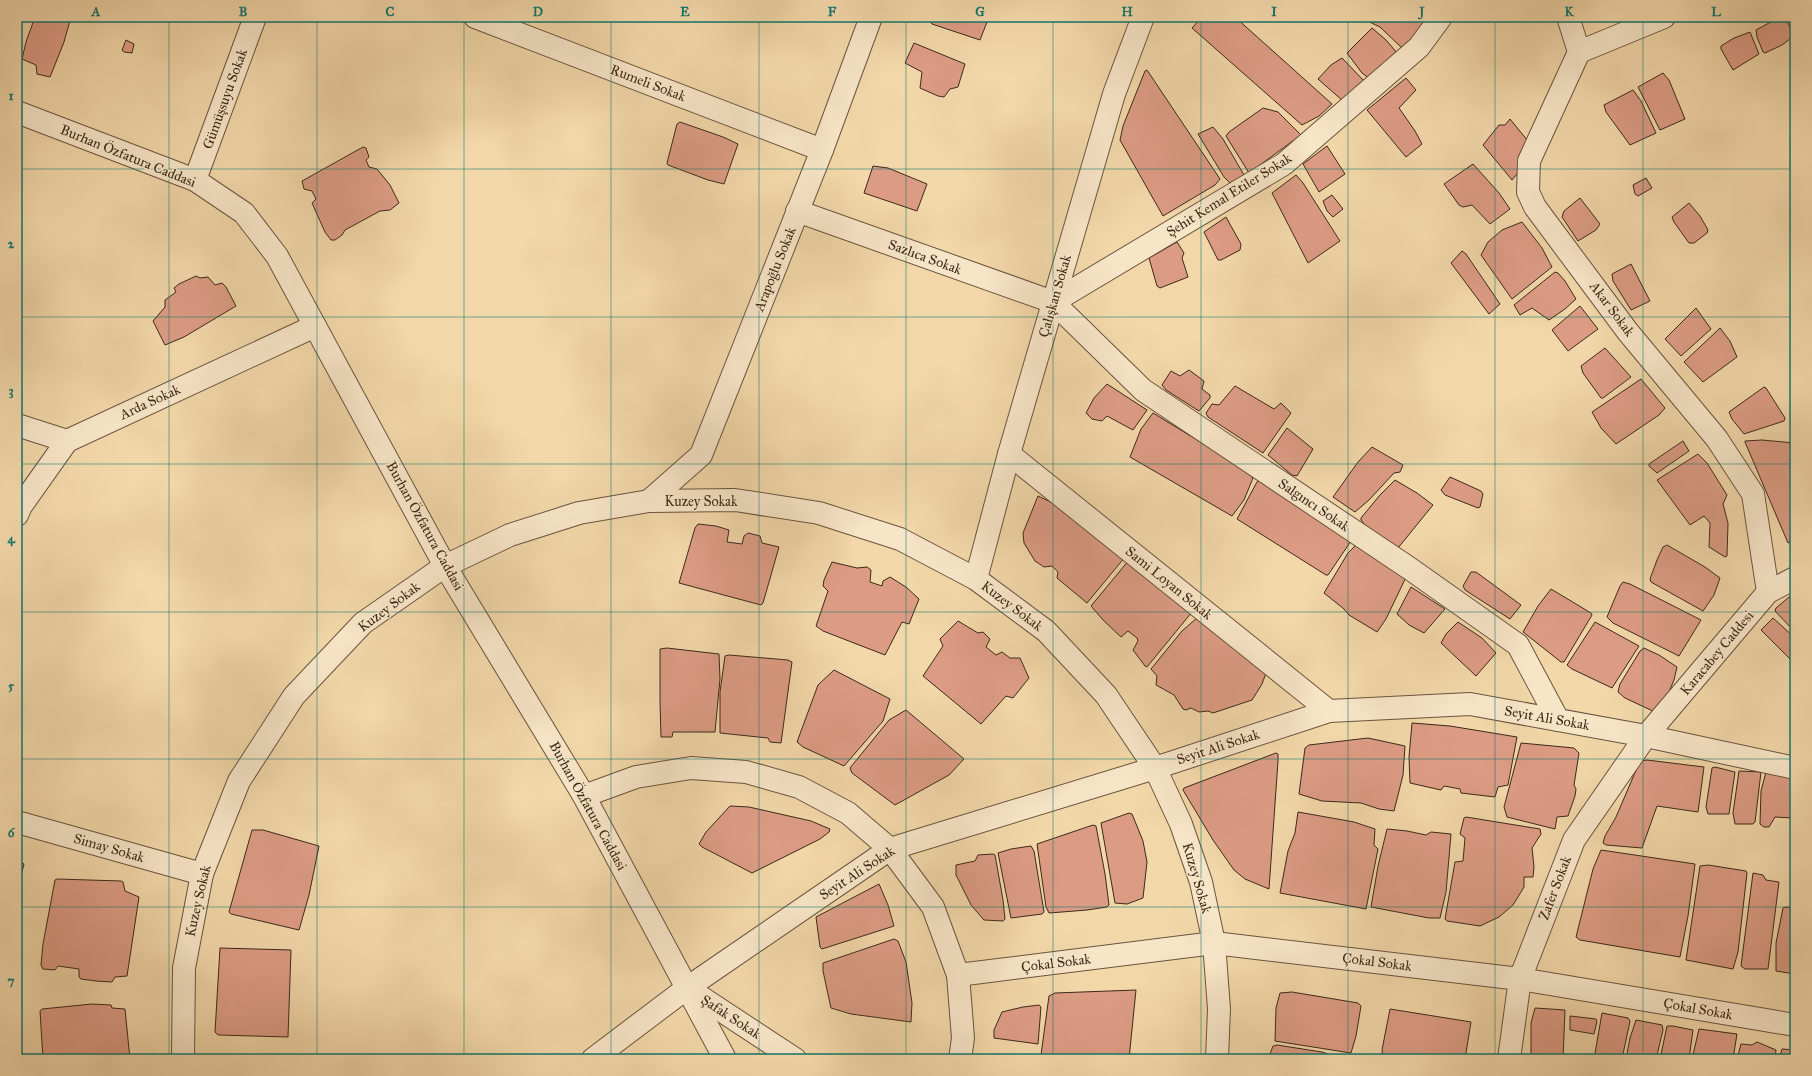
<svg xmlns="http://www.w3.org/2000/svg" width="1812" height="1076" viewBox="0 0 1812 1076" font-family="'IM FELL Great Primer',serif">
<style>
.building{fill:#dc9c84;stroke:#3c291a}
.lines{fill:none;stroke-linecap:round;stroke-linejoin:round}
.minor-casing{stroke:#6a543e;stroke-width:24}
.minor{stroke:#f7e5c7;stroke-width:22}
.grid{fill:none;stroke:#0f766e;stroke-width:1;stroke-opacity:0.55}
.labels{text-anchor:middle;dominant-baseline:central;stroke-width:3;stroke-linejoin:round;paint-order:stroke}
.street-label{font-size:14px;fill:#3c291a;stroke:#f7e5c7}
.neatline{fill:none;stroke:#0f766e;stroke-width:1.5}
.grid-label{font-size:13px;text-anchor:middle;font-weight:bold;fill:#0f766e}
</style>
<rect width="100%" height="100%" fill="#f2d7a9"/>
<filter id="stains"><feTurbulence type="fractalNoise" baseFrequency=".005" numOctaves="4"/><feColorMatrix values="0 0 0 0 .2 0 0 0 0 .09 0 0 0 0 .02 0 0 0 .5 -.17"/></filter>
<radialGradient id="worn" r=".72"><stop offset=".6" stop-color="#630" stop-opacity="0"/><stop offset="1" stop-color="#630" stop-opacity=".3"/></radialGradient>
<g class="building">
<path d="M35,17H71L64,42L50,77L37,74L36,65L22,59L26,42Z"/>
<path d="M931,17H989L980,40L932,24L929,20Z"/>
<path d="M1202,17H1235L1332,104L1319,116L1302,125L1192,28Z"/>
<path d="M1359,17H1431L1416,37L1402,48L1380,27Z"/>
<path d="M1780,17H1785L1794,36L1782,45L1765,53L1763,52L1757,37L1756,30Z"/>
<path d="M1372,28L1386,40L1398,54L1370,79L1362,73L1347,53Z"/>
<path d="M1750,32L1759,54L1733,70L1721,49V46L1734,38Z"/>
<path d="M126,40L134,44L132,53L124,52L122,50Z"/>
<path d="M914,43L965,64L958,87L950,89L944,97L938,96L920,88L922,72L905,63Z"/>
<path d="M1342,58L1365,82L1343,101L1318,79L1331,65Z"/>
<path d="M1147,70L1220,179L1215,185L1163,216L1120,140L1123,126L1145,71Z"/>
<path d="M1663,73L1669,80L1685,119L1660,130L1638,87Z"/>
<path d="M1406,78L1416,90L1399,108L1415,131L1422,144L1406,157L1367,110Z"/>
<path d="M1633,90L1641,101L1656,133L1630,145L1606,112L1604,105Z"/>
<path d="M1263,108L1278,112L1301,135L1249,173L1226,136L1229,132Z"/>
<path d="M1510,119L1532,146L1525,164L1512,180L1483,145L1499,125H1505Z"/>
<path d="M680,122L723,137L738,144L724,184L708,180L668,165L667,163L677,124Z"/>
<path d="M1213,127L1223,139L1244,175L1230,183L1224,177L1198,134Z"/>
<path d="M1327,146L1345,174L1319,192L1303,164Z"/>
<path d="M363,147L366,148L369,157L366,160L369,167L377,169L390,185L399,203L390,210L380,211L345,230L342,235L335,240H331L325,232L312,203L316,199L312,191L304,189L302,181Z"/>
<path d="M1473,164L1499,193L1510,209L1490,224L1472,205L1463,207L1459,205L1444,184Z"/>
<path d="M873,166L888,168L927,184L917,211L864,193Z"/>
<path d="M1296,175L1303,183L1340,241L1308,263L1272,193Z"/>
<path d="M1646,178L1652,188L1638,196L1635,194L1633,185Z"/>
<path d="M1332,195L1343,209L1333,217L1327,211L1323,201Z"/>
<path d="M1580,198L1600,224L1596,230L1578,241L1562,217L1564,211Z"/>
<path d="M1689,203L1700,216L1708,230L1707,233L1694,243H1689L1674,222L1672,217Z"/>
<path d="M1226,217L1241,244L1240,250L1221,260H1218L1204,232Z"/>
<path d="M1522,222L1542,248L1552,267L1512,299L1481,255L1488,242L1502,230Z"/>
<path d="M1177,242L1184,253L1182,258L1188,277L1160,288L1157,286L1149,258Z"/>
<path d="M1462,251L1466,254L1500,304L1489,314L1451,263Z"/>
<path d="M1631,264L1650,301L1631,310L1613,281L1612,274Z"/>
<path d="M1555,272L1558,273L1565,281L1576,299L1565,309L1549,320L1532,308L1520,315L1514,305Z"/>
<path d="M196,276L200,278L208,277L215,285L222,283L226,287L236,306L184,337L165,345L153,321L165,307V300L176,292L174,288L179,284Z"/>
<path d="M1580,306L1598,329L1568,351L1552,330Z"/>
<path d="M1696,308L1711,329L1681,356L1665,339Z"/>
<path d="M1720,328L1730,341L1737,357L1703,382L1684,362Z"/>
<path d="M1605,348L1631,377L1603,398H1601L1583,373L1581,366Z"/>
<path d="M1189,370L1204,381L1202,389L1210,395V398L1199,411L1166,390L1162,385L1171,371L1180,376Z"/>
<path d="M1641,379L1665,408L1659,415L1616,444L1601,428L1592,412Z"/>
<path d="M1107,384L1147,410L1133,430L1107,416L1102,421L1092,419L1086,413L1094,398Z"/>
<path d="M1235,386L1274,409L1281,403L1291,413L1263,453L1208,417L1206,413L1212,404L1219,405Z"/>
<path d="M1764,387L1766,388L1785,418L1784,421L1744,434L1732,419L1729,412Z"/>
<path d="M1153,413L1238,465L1253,478L1244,500L1232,516L1130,457L1141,429Z"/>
<path d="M1287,428L1313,449L1297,476L1292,475L1268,455Z"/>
<path d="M1762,440L1795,443V539L1788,543L1745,442V441Z"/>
<path d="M1683,441L1689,451L1657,473L1649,466V464Z"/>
<path d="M1372,447L1403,465L1400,472L1394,473L1369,500L1355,512L1333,497L1358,462Z"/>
<path d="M1698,454L1707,463L1727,495L1723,504L1728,523L1727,556L1725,557L1709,547L1710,523L1704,516L1690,525L1657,480Z"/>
<path d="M1450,477L1481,491L1483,494L1480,507L1478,508L1445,495L1441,490Z"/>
<path d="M1395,480L1417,493L1433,505L1398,548L1373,535L1361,520V518L1380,495Z"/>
<path d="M1259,481L1351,541L1328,575H1326L1237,519L1257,482Z"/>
<path d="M1038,496L1082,517L1125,557L1087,603L1057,578L1058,572L1052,566L1044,567L1035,561L1024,543L1023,533Z"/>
<path d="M698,524L716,526L729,530L727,542L742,544L744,536L748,533L760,536L762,543L779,547L763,603L761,605L679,583L695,528Z"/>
<path d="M1358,543L1407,575L1386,619L1377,632L1349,615L1344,609L1324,593L1348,553Z"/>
<path d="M1667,545L1705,567L1720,578L1714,595L1703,611L1651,582L1650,579L1657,560L1663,547Z"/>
<path d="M1129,560L1192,612L1147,667L1145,666L1133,650L1138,641L1137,638L1128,631L1121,637L1103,620L1091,606Z"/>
<path d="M832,562L857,568L867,567L871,570L870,582L882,586L883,581L890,577L906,587L919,599L909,624L902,622L885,655L823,631L816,626L828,591L823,586L824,580Z"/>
<path d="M1471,572H1476L1521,605L1510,619L1465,590L1463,586Z"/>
<path d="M1623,582L1630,584L1701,620L1679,656L1613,623L1607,617L1620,586Z"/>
<path d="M1411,587L1445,609L1424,633L1409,625L1397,614Z"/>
<path d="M1551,589L1591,613L1592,615L1564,662H1561L1523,632L1538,606Z"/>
<path d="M1795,592V632L1775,611L1776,608Z"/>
<path d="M1198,617L1266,673L1262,684L1252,700L1213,713L1208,711L1199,712L1191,708L1186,710L1183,709L1174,695L1156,685L1157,676L1151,669L1182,631Z"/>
<path d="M1773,618L1795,638V664L1761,630Z"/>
<path d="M958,621L978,633L983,632L990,639L986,647L996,655L1002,652L1010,658H1020L1029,678L1013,698L1006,696L981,724L923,676L943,646L940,639Z"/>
<path d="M1458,622L1482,638L1496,653L1476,676L1441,643L1446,634Z"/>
<path d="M1595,622L1639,646L1612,688L1572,669L1567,665Z"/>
<path d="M667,648L719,654L720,679L715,732H673L672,737H661L660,701V649Z"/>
<path d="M1644,648L1659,655L1677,667L1674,680L1666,699L1657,713L1625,698L1618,692L1620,684L1640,651Z"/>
<path d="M729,655L788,660L792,662L781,743L770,742L768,738L720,733V692L725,656Z"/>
<path d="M834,670L890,699L883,721L844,766L803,747L797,742L818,685Z"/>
<path d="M906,710L964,759L949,775L895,805L852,773L850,768L889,720Z"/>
<path d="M1412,723L1450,726L1517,737L1508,785L1498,787L1495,797L1461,793L1460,789L1444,786L1441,790L1410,783L1409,757Z"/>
<path d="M1368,738L1405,746L1403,775L1394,811L1379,809L1361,803L1322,801L1299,794L1305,748L1309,745Z"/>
<path d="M1521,743L1574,748L1579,753L1574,785L1576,789L1575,796L1568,816L1557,817L1555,829L1507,817L1504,807Z"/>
<path d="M1276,753L1278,754V761L1269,889L1245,879L1234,870L1213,840L1183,790L1184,788Z"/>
<path d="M1647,760L1704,767L1698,812L1657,806L1642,848L1606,845L1603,843L1605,836L1616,817L1640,761Z"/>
<path d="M1715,767L1735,772L1729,814H1708L1706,807L1712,768Z"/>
<path d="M1739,771L1761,772L1755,822L1753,824H1735L1733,813Z"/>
<path d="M1766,772L1795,776V782L1793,784V818L1775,817L1769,827H1764L1760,824L1761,791Z"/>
<path d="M730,806L749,807L811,821L830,829L829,832L820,839L752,873L702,847L699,844L706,832Z"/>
<path d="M1298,812L1354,822L1375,829L1374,845L1378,849L1366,909L1280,893L1288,851L1295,833Z"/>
<path d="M1129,813L1132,814L1143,841L1147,862L1143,898L1127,904L1115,903L1101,823Z"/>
<path d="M1466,817L1540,829L1541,834L1532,848L1534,867L1533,877H1524V887L1513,905L1499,917L1480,926L1447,921L1445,919L1455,862L1463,861L1465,838L1460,834L1464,818Z"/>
<path d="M1093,825L1096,826L1105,874L1109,905L1107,907L1087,910L1049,913L1046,907L1037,844Z"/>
<path d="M1387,829L1407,831L1426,835L1431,832L1451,834L1446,892L1440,918H1429L1371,907L1378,866Z"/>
<path d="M252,830H263L319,846L309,895L299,930L231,914L229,912Z"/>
<path d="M1031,846L1034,851L1044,912L1042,914L1011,918L998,853L1011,849Z"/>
<path d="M1601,850L1695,864L1688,916L1680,957L1580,940L1576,937L1593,869Z"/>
<path d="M993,854L995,855L1003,900L1005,919L1003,921L984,920L971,905L956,875V865L975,861L978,855Z"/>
<path d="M17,860L24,864L17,892Z"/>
<path d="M1708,865L1746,871L1747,873L1738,952L1733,969L1686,960L1700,866Z"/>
<path d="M1753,873L1763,875L1766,880L1779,882L1768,969H1745L1741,966Z"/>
<path d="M57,879L121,881L123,882L125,891L139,897L127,976L115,977L112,982L96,981L81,979L79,977V969L58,966L55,970L43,969L41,965L43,944L55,880Z"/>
<path d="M879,884L888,905L894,926L822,949L820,947L816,917Z"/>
<path d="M1786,907L1795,908V974L1776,971V943L1783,908Z"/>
<path d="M894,939L898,941L906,962L912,1003L911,1022L851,1014L831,1008L823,971V963Z"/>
<path d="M220,948L291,950L288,1037L218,1035L215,1032Z"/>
<path d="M1136,990L1129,1059H1069L1041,1055L1049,996L1055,993Z"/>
<path d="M1292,992L1358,1003L1361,1006L1356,1036L1351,1053L1275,1041L1276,1008L1280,993Z"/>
<path d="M92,1004L111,1005L112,1008L125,1009L130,1059H43L40,1011L42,1009Z"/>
<path d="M1039,1005L1041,1007L1038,1044L994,1038V1030L1002,1012L1023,1007Z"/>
<path d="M1535,1008L1565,1010L1563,1059H1547L1531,1056V1023Z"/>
<path d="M1390,1009L1471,1022L1465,1059H1383L1382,1050Z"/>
<path d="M1602,1013L1628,1018L1630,1021L1622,1059H1594Z"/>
<path d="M1570,1016L1596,1019L1597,1021L1594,1034L1570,1030Z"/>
<path d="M1636,1020L1662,1025L1663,1030L1656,1059H1626L1630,1038Z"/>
<path d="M1667,1026H1673L1693,1030L1689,1059H1660Z"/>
<path d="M1699,1029L1737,1034L1733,1059H1692Z"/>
<path d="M1757,1042L1776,1050L1775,1059H1737L1741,1044L1752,1045Z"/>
<path d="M1277,1045L1322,1052L1337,1057V1059H1268L1273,1046Z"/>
<path d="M1782,1049L1795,1050V1059H1779Z"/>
</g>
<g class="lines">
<defs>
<g id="minor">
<path d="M475,17L822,150"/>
<path d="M1568,17L1579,52L1529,161L1528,192L1535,207L1628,332L1717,439L1753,494L1768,592"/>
<path d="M1579,52L1664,17"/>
<path d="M17,112L195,180L244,213L277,256L445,566L584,796L725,1059"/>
<path d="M195,180L255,17"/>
<path d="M797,211L1053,302L1143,390L1409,568L1518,645L1558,720"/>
<path d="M1053,302L1284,164L1419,47L1441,17"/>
<path d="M17,425L67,441"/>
<path d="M1009,454L1329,711"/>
<path d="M649,501L701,455L822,150L871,17"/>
<path d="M17,515L21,506L67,441L315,326"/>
<path d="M976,579L1009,454L1114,94L1143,17"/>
<path d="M584,796L636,777L691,768L746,772L799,787L848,813L890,849L933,907L958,975L963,1038L960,1059"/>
<path d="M17,822L202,874"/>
<path d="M958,975L1214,943L1520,979L1795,1025"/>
<path d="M690,990L795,1059"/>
<path d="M183,1059L184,968L202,874L239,781L294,696L363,623L445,566L510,535L579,513L649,501L735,500L819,513L900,539L976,579L1046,631L1106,695L1155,768L1181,824L1201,882L1214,943L1219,1009L1217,1059"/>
<path d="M593,1059L687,988L890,849L1155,768L1329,711L1470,704L1646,736L1795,768"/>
<path d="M1509,1059L1520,979L1574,840L1646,736L1768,592L1795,578"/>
</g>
</defs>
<use href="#minor" class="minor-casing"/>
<use href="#minor" class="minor"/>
</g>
<path class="grid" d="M169,17V1059M317,17V1059M464,17V1059M611,17V1059M759,17V1059M906,17V1059M1053,17V1059M1201,17V1059M1348,17V1059M1495,17V1059M1643,17V1059M17,169H1795M17,317H1795M17,464H1795M17,612H1795M17,759H1795M17,907H1795"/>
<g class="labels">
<g class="street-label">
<text transform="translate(648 83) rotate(21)">Rumeli Sokak</text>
<text transform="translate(225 99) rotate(-70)">Gümüşsuyu Sokak</text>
<text transform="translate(128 156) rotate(22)">Burhan Özfatura Caddasi</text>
<text transform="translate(1229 195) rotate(-32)">Şehit Kemal Etiler Sokak</text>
<text transform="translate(925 257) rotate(20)">Sazlıca Sokak</text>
<text transform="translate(775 269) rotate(-68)">Arapoğlu Sokak</text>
<text transform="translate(1055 296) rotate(-74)">Çalışkan Sokak</text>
<text transform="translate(1612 309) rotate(53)">Akar Sokak</text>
<text transform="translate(150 402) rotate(-25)">Arda Sokak</text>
<text x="701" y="501">Kuzey Sokak</text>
<text transform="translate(1314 505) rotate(34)">Salgıncı Sokak</text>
<text transform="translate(425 526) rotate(61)">Burhan Özfatura Caddasi</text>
<text transform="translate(1169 583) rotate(39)">Sami Loyan Sokak</text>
<text transform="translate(1012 606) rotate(37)">Kuzey Sokak</text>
<text transform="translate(389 607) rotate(-37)">Kuzey Sokak</text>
<text transform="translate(1717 653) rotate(-50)">Karacabey Caddesi</text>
<text transform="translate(1547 718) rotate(10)">Seyit Ali Sokak</text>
<text transform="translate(1218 747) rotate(-18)">Seyit Ali Sokak</text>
<text transform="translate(588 806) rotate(61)">Burhan Özfatura Caddasi</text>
<text transform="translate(109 848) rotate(16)">Simay Sokak</text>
<text transform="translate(857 873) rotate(-33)">Seyit Ali Sokak</text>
<text transform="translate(1197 878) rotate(74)">Kuzey Sokak</text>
<text transform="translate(1555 888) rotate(-69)">Zafer Sokak</text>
<text transform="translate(198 901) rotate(-77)">Kuzey Sokak</text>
<text transform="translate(1377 962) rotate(7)">Çokal Sokak</text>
<text transform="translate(1056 963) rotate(-7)">Çokal Sokak</text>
<text transform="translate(1698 1009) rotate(10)">Çokal Sokak</text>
<text transform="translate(731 1017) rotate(33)">Şafak Sokak</text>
</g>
</g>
<rect width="1812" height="1076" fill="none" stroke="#f2d7a9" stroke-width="44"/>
<rect x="22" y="22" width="1768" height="1032" class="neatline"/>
<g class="grid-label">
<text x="96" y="16">A</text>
<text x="243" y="16">B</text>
<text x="390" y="16">C</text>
<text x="538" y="16">D</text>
<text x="685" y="16">E</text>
<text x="832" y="16">F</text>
<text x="980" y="16">G</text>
<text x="1127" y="16">H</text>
<text x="1274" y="16">I</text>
<text x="1422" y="16">J</text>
<text x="1569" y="16">K</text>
<text x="1716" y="16">L</text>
<text x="11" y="100">1</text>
<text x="11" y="248">2</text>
<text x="11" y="395">3</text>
<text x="11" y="543">4</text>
<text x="11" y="690">5</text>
<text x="11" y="837">6</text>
<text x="11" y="985">7</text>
</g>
<rect width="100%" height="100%" filter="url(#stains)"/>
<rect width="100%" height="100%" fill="url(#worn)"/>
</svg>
